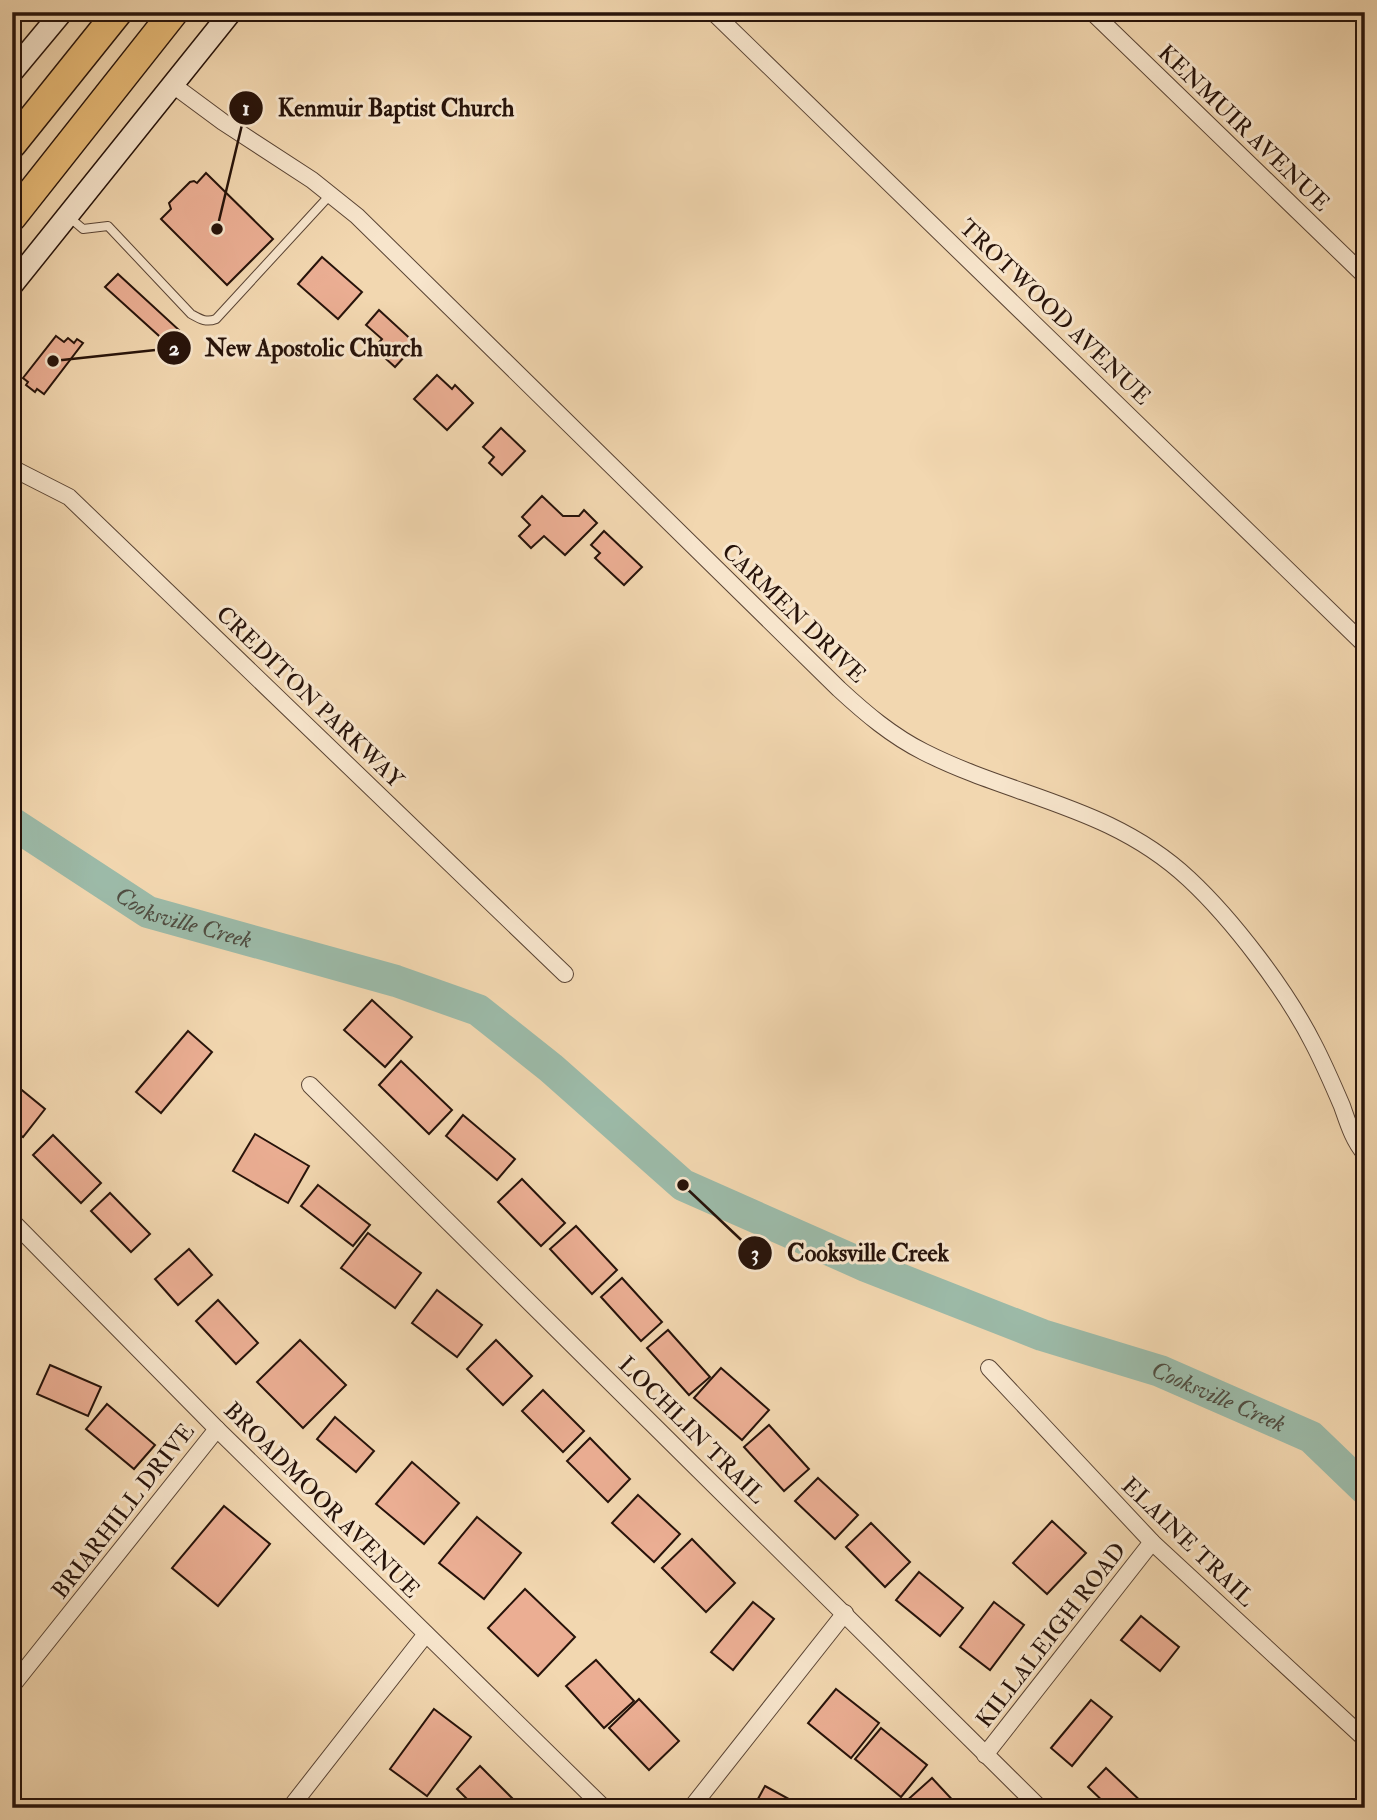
<svg xmlns="http://www.w3.org/2000/svg" width="1377" height="1820" viewBox="0 0 1377 1820" font-family="'IM FELL Double Pica',serif">
<style>
.lines{fill:none;stroke-linecap:round;stroke-linejoin:round}
.river{stroke:#9cbaa8;stroke-width:32}
.building{fill:#ebae93;stroke:#27130a;stroke-width:2}
.lane-casing{stroke:#5a4434;stroke-width:10}
.street-casing{stroke:#5a4434;stroke-width:18}
.secondary-casing{stroke:#27130a;stroke-width:24}
.highway-casing{stroke:#27130a;stroke-width:31}
.lane{stroke:#f7e5cc;stroke-width:8}
.street{stroke:#f7e5cc;stroke-width:16}
.secondary{stroke:#f7e5cc;stroke-width:21}
.highway{stroke:#e9bc78;stroke-width:28}
.labels{text-anchor:middle;dominant-baseline:central;stroke-width:6;stroke-linejoin:round;paint-order:stroke}
.street-label{font-size:23px;fill:#27130a;stroke:#f7e5cc}
.water-label{font-size:24px;font-style:italic;fill:#504d41;stroke:#f7e5cc}
.leader{fill:none;stroke:#27130a;stroke-width:2.5}
.callout-dot{fill:#27130a;stroke:#f7e5cc;stroke-width:2.5}
.mark-label{font-size:21px;text-anchor:middle;font-weight:bold;fill:#fff}
.callout-label{font-size:24px;text-anchor:middle;font-weight:bold;fill:#27130a;stroke:#f7e5cc;stroke-width:6;stroke-linejoin:round;paint-order:stroke}
</style>
<rect width="100%" height="100%" fill="#f2d7b0"/>
<filter id="stains"><feTurbulence type="fractalNoise" baseFrequency=".00286" numOctaves="4"/><feColorMatrix values="0 0 0 0 .2 0 0 0 0 .09 0 0 0 0 .02 0 0 0 .5 -.17"/></filter>
<radialGradient id="worn" r=".72"><stop offset=".6" stop-color="#630" stop-opacity="0"/><stop offset="1" stop-color="#630" stop-opacity=".3"/></radialGradient>
<g class="lines">
<path class="river" id="s1" d="M12,823L148,912L396,981L478,1010L551,1068L683,1185L866,1266L1042,1335L1160,1371L1311,1437L1365,1489"/>
</g>
<g class="building">
<path d="M206,173L273,239L227,285L161,219L171,209L169,203L190,182L194,181L197,183Z"/>
<path d="M322,257L362,292L338,319L298,284Z"/>
<path d="M118,274L180,331L168,344L105,287Z"/>
<path d="M379,310L416,344L395,367L374,348L382,339L366,325Z"/>
<path d="M56,336L64,342L68,338L74,343L77,339L83,343L44,394L37,389L35,392L26,385L28,382L23,378Z"/>
<path d="M437,375L452,389L455,385L473,403L447,430L414,399Z"/>
<path d="M501,428L525,451L502,475L489,463L494,457L483,447Z"/>
<path d="M542,496L563,516H579L584,510L597,523L565,555L544,536L531,548L519,536L530,525L522,517Z"/>
<path d="M604,531L642,567L624,585L595,558L600,553L591,545Z"/>
<path d="M372,1000L412,1037L385,1067L344,1030Z"/>
<path d="M188,1031L212,1052L161,1113L136,1092Z"/>
<path d="M401,1061L452,1110L429,1134L379,1085Z"/>
<path d="M12,1082L45,1109L23,1137L12,1129Z"/>
<path d="M463,1115L515,1159L497,1180L446,1136Z"/>
<path d="M255,1134L309,1166L288,1203L233,1171Z"/>
<path d="M53,1135L101,1183L81,1203L33,1155Z"/>
<path d="M522,1179L565,1223L541,1246L498,1202Z"/>
<path d="M318,1185L370,1225L353,1246L301,1206Z"/>
<path d="M110,1193L150,1234L131,1252L91,1211Z"/>
<path d="M576,1226L617,1270L592,1294L550,1249Z"/>
<path d="M368,1233L421,1273L395,1308L341,1268Z"/>
<path d="M189,1249L212,1275L178,1305L155,1279Z"/>
<path d="M622,1278L662,1322L641,1341L601,1297Z"/>
<path d="M437,1290L482,1325L457,1357L412,1323Z"/>
<path d="M218,1300L258,1343L236,1364L196,1321Z"/>
<path d="M668,1330L710,1377L689,1395L647,1348Z"/>
<path d="M300,1340L346,1385L303,1428L257,1382Z"/>
<path d="M496,1340L532,1376L503,1405L467,1369Z"/>
<path d="M50,1365L101,1387L88,1416L37,1394Z"/>
<path d="M721,1368L769,1410L742,1440L694,1398Z"/>
<path d="M543,1390L584,1431L563,1452L522,1411Z"/>
<path d="M107,1404L155,1445L134,1469L86,1429Z"/>
<path d="M335,1417L374,1451L356,1472L317,1439Z"/>
<path d="M769,1425L809,1469L784,1491L744,1447Z"/>
<path d="M590,1438L630,1479L608,1502L567,1461Z"/>
<path d="M412,1462L459,1503L424,1544L376,1504Z"/>
<path d="M818,1478L858,1515L835,1539L795,1501Z"/>
<path d="M638,1495L680,1534L654,1562L612,1523Z"/>
<path d="M224,1506L270,1544L218,1606L172,1568Z"/>
<path d="M477,1517L521,1553L484,1599L439,1563Z"/>
<path d="M1052,1521L1086,1553L1047,1594L1013,1563Z"/>
<path d="M871,1523L910,1562L885,1587L846,1547Z"/>
<path d="M692,1539L735,1583L706,1612L662,1568Z"/>
<path d="M919,1572L963,1608L940,1636L896,1600Z"/>
<path d="M525,1589L575,1637L538,1676L488,1628Z"/>
<path d="M753,1602L774,1619L733,1670L711,1652Z"/>
<path d="M994,1602L1024,1625L990,1670L960,1647Z"/>
<path d="M1141,1616L1179,1647L1160,1671L1121,1640Z"/>
<path d="M596,1660L634,1701L604,1728L566,1686Z"/>
<path d="M836,1689L879,1723L851,1758L808,1723Z"/>
<path d="M639,1699L679,1741L649,1770L609,1728Z"/>
<path d="M1091,1700L1112,1717L1072,1766L1051,1748Z"/>
<path d="M434,1709L471,1737L427,1796L390,1769Z"/>
<path d="M881,1728L927,1765L901,1797L855,1759Z"/>
<path d="M480,1766L522,1808H476L457,1789Z"/>
<path d="M1106,1768L1148,1808H1110L1088,1787Z"/>
<path d="M932,1778L960,1808H907L903,1804Z"/>
<path d="M765,1786L800,1805L798,1808H753Z"/>
</g>
<g class="lines">
<defs>
<path id="lane" d="M69,217L83,229L108,226L191,314C200,319 206,323 216,319L330,195"/>
<g id="street">
<path d="M713,12L1365,645"/>
<path d="M1092,12L1365,276"/>
<path d="M173,85L223,122L312,180L357,216L839,689C865,713 892,736 924,752C1015,798 1111,806 1189,879C1233,920 1286,990 1313,1043C1324,1064 1333,1085 1342,1106C1348,1123 1353,1140 1365,1154"/>
<path d="M12,468L69,497L565,974"/>
<path d="M310,1085L1040,1808"/>
<path d="M12,1221L217,1429L604,1808"/>
<path d="M989,1368L1152,1542L1365,1739"/>
<path d="M12,1686L217,1429"/>
<path d="M985,1755L1152,1542"/>
<path d="M290,1808L426,1634"/>
<path d="M691,1808L845,1613"/>
</g>
<g id="secondary">
<path d="M12,72L62,12"/>
<path d="M12,285L231,12"/>
</g>
<g id="highway">
<path d="M12,144L118,12"/>
<path d="M12,217L174,12"/>
</g>
</defs>
<use href="#lane" class="lane-casing"/>
<use href="#street" class="street-casing"/>
<use href="#secondary" class="secondary-casing"/>
<use href="#highway" class="highway-casing"/>
<use href="#lane" class="lane"/>
<use href="#street" class="street"/>
<use href="#secondary" class="secondary"/>
<use href="#highway" class="highway"/>
</g>
<g class="labels">
<g class="street-label">
<text transform="translate(1244 128) rotate(44)">KENMUIR AVENUE</text>
<text transform="translate(1055 312) rotate(44)">TROTWOOD AVENUE</text>
<text transform="translate(794 613) rotate(44)">CARMEN DRIVE</text>
<text transform="translate(310 697) rotate(44)">CREDITON PARKWAY</text>
<text transform="translate(692 1430) rotate(45)">LOCHLIN TRAIL</text>
<text transform="translate(322 1500) rotate(45)">BROADMOOR AVENUE</text>
<text transform="translate(123 1511) rotate(-52)">BRIARHILL DRIVE</text>
<text transform="translate(1188 1542) rotate(44)">ELAINE TRAIL</text>
<text transform="translate(1051 1635) rotate(-52)">KILLALEIGH ROAD</text>
</g>
<g class="water-label">
<text stroke="none"><textPath href="#s1" startOffset="198">Cooksville Creek</textPath></text>
<text stroke="none"><textPath href="#s1" startOffset="1353">Cooksville Creek</textPath></text>
</g>
</g>
<path class="leader" d="M217 229L246 108M53 361L174 348M683 1185L755 1253"/>
<g class="callout-dot">
<circle cx="217" cy="229" r="7"/>
<circle cx="53" cy="361" r="7"/>
<circle cx="683" cy="1185" r="7"/>
<circle cx="246" cy="108" r="18"/>
<circle cx="174" cy="348" r="18"/>
<circle cx="755" cy="1253" r="18"/>
</g>
<g class="mark-label">
<text x="246" y="115">1</text>
<text x="174" y="355">2</text>
<text x="755" y="1260">3</text>
</g>
<g class="callout-label">
<text x="396" y="116">Kenmuir Baptist Church</text>
<text x="314" y="356">New Apostolic Church</text>
<text x="868" y="1261">Cooksville Creek</text>
</g>
<rect width="1377" height="1820" fill="none" stroke="#f2d7b0" stroke-width="42"/>
<rect x="14" y="14" width="1349" height="1792" fill="none" stroke="#27130a" stroke-width="3.5"/>
<rect x="21" y="21" width="1335" height="1778" fill="none" stroke="#27130a" stroke-width="2"/>
<rect width="100%" height="100%" filter="url(#stains)"/>
<rect width="100%" height="100%" fill="url(#worn)"/>
</svg>
